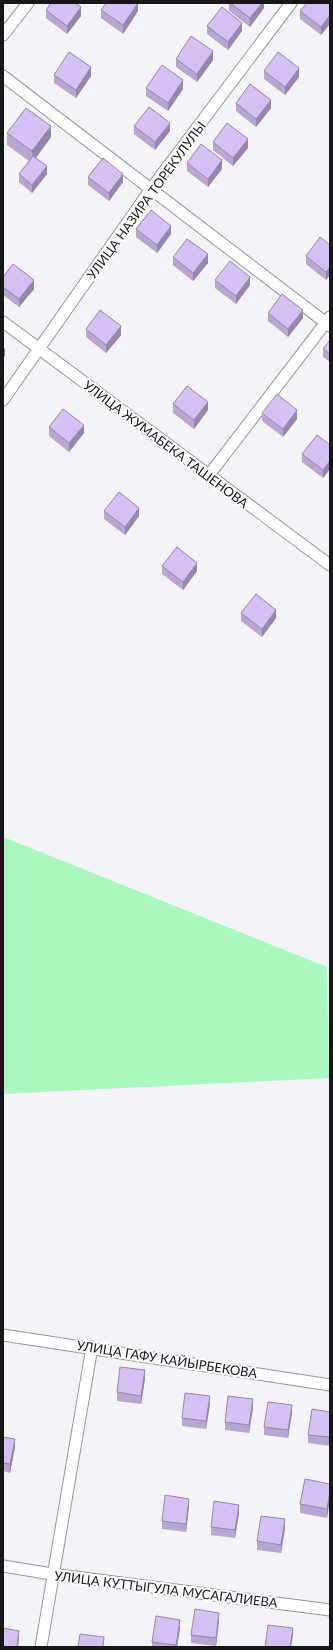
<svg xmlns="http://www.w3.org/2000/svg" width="333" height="1650" viewBox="0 0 333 1650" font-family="Lato,sans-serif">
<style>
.green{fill:#aaf7c0}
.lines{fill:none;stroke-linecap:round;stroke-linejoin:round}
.street-casing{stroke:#969598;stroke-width:13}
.street{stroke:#fff;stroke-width:11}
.wall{fill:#b6a6d2}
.shaded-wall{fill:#9487ab}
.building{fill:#d4c1f4;stroke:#9487ab}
.labels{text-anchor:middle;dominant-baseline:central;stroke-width:4;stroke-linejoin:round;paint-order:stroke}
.street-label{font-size:13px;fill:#171718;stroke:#fff}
</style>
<rect width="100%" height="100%" fill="#f4f3f7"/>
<path class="green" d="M3,837L327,967L329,1078L3,1094Z"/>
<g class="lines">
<defs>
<g id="street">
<path d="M3,35L28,3"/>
<path d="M3,76L330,326"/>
<path d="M3,322L330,565"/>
<path d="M3,400L151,189L291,3"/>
<path d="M209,475L330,317"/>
<path d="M3,1335L330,1385"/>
<path d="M3,1566L52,1574L330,1610"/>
<path d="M41,1647L92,1347"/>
</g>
</defs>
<use href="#street" class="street-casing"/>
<use href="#street" class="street"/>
</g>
<g class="wall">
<path d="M229,3H264V8L250,27L229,11Z"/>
<path d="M329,3L321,35L300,19V11Z"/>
<path d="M46,10L81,16L67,34L46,18Z"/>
<path d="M101,10L138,11L123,34L101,18Z"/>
<path d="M207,26L242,31L228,50L207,34Z"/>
<path d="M176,59L213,60L197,82L176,67Z"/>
<path d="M264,71L299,77L285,95L264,79Z"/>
<path d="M54,75L91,76L76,98L54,83Z"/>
<path d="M146,88L183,89L168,111L146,96Z"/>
<path d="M236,103L271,108L256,127L236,111Z"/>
<path d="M134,126L170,131L155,150L134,134Z"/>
<path d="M7,133L51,137L36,158L47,174L32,193L19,182V174L29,161L7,145Z"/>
<path d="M213,142L248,148L233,166L213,150Z"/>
<path d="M187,163L222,169L208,187L187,171Z"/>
<path d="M88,177L123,182L109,201L88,185Z"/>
<path d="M136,229L171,234L157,253L136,237Z"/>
<path d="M330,245V275L326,280L306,264V256Z"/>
<path d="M173,257L208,263L193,281L173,265Z"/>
<path d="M3,277L34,289L19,307L3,295Z"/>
<path d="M215,280L250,285L236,304L215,288Z"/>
<path d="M268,313L303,318L288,337L268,321Z"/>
<path d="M86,329L121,335L106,353L86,337Z"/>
<path d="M330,340V362L323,357V349Z"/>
<path d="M173,404L208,410L194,429L173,413Z"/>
<path d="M262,413L297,419L283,437L262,421Z"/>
<path d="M49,427L84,433L69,452L49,436Z"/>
<path d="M330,445V469L323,478L302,462V454Z"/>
<path d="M104,511L139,516L125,535L104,519Z"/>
<path d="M162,566L197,571L183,590L162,574Z"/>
<path d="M241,613L276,618L262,637L241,621Z"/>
<path d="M145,1379L141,1404L117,1401V1392Z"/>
<path d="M210,1404L206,1429L182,1426V1418Z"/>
<path d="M253,1408L249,1433L225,1430V1422Z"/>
<path d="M330,1412V1446L308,1443V1435Z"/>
<path d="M292,1413L288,1438L264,1435V1427Z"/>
<path d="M3,1437L15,1447L10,1473L3,1471Z"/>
<path d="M330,1484L327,1518L300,1513V1504Z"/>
<path d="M189,1507L186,1532L162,1529V1521Z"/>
<path d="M239,1513L235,1538L211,1535V1527Z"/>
<path d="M285,1528L281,1553L257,1550V1541Z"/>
<path d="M219,1621L216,1646L191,1643V1635Z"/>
<path d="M180,1628L177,1647H152V1642Z"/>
</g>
<g class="shaded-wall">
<path d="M138,3V11L123,34V25Z"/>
<path d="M262,3H264V8L250,27V18Z"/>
<path d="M81,7V16L67,34V26Z"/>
<path d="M330,15V24L321,35V27Z"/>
<path d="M242,23V31L228,50V42Z"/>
<path d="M213,51V60L197,82V74Z"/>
<path d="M91,67V76L76,98V90Z"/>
<path d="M299,68V77L285,95V87Z"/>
<path d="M183,80V89L168,111V103Z"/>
<path d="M271,100V108L256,127V119Z"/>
<path d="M170,123V131L155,150V142Z"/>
<path d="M51,126V137L32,163V151Z"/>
<path d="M248,139V148L233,166V158Z"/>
<path d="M222,160V169L208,187V179Z"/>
<path d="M47,166V174L32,193V185Z"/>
<path d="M123,174V182L109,201V193Z"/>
<path d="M171,226V234L157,253V245Z"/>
<path d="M208,254V263L193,281V273Z"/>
<path d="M330,267V275L326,280V272Z"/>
<path d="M250,277V285L236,304V296Z"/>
<path d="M34,280V289L19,307V299Z"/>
<path d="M303,310V318L288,337V329Z"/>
<path d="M121,326V335L106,353V345Z"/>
<path d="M5,348V356L3,358V350Z"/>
<path d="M208,402V410L194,429V420Z"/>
<path d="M297,410V419L283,437V429Z"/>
<path d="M84,425V433L69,452V443Z"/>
<path d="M330,461V469L323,478V470Z"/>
<path d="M139,508V516L125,535V527Z"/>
<path d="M197,563V571L183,590V582Z"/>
<path d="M276,610V618L262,637V629Z"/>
<path d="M145,1370V1379L141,1404V1396Z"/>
<path d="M210,1396V1404L206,1429V1421Z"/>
<path d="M253,1399V1408L249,1433V1425Z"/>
<path d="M292,1405V1413L288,1438V1430Z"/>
<path d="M15,1439V1447L10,1473V1464Z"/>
<path d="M330,1492V1500L327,1518V1509Z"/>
<path d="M189,1499V1507L186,1532V1524Z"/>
<path d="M239,1505V1513L235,1538V1530Z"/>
<path d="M285,1519V1528L281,1553V1545Z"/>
<path d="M219,1613V1621L216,1646V1638Z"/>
<path d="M180,1620V1628L177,1647H176Z"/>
<path d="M293,1628V1636L291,1647H290Z"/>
<path d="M19,1631V1639L18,1647H17Z"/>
</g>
<g class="building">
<path d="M51,3H75L81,7L67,26L46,10Z"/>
<path d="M106,3H138L123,25L101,10Z"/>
<path d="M230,3H262L250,18Z"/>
<path d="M307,3H329L330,4V15L321,27L300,11Z"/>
<path d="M222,7L242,23L228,42L207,26Z"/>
<path d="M191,36L213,51L197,74L176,59Z"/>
<path d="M69,52L91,67L76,90L54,75Z"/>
<path d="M278,52L299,68L285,87L264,71Z"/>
<path d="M162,65L183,80L168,103L146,88Z"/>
<path d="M250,84L271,100L256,119L236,103Z"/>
<path d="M149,107L170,123L155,142L134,126Z"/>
<path d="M26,108L51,126L32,151L7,133Z"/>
<path d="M227,123L248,139L233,158L213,142Z"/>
<path d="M201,144L222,160L208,179L187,163Z"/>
<path d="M33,156L47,166L32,185L19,174Z"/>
<path d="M103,158L123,174L109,193L88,177Z"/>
<path d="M151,210L171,226L157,245L136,229Z"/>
<path d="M320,237L330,245V267L326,272L306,256Z"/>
<path d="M187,239L208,254L193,273L173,257Z"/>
<path d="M230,261L250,277L236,296L215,280Z"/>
<path d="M13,264L34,280L19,299L3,287V277Z"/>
<path d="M282,294L303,310L288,329L268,313Z"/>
<path d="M100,310L121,326L106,345L86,329Z"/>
<path d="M330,340V354L323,349Z"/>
<path d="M187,386L208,402L194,420L173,404Z"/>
<path d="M277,394L297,410L283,429L262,413Z"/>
<path d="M63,409L84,425L69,443L49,427Z"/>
<path d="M317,435L330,445V461L323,470L302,454Z"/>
<path d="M119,492L139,508L125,527L104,511Z"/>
<path d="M177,547L197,563L183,582L162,566Z"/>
<path d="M256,594L276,610L262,629L241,613Z"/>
<path d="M120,1367L145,1370L141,1396L117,1392Z"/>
<path d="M185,1393L210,1396L206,1421L182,1418Z"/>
<path d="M228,1396L253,1399L249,1425L225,1422Z"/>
<path d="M268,1402L292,1405L288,1430L264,1427Z"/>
<path d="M312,1409L330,1412V1437L308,1435Z"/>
<path d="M3,1437L15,1439L10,1464L3,1463Z"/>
<path d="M305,1479L330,1484V1492L327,1509L300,1504Z"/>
<path d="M165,1495L189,1499L186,1524L162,1521Z"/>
<path d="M214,1501L239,1505L235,1530L211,1527Z"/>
<path d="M261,1516L285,1519L281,1545L257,1541Z"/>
<path d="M195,1609L219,1613L216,1638L191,1635Z"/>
<path d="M156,1616L180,1620L176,1645L152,1642Z"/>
<path d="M268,1625L293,1628L290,1647H265Z"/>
<path d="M3,1628L19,1631L17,1647H3Z"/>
<path d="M80,1634L104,1637L103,1647H78Z"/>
</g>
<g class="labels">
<g class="street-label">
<text transform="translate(146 200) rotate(-54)">УЛИЦА НАЗИРА ТОРЕКУЛУЛЫ</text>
<text transform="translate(166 444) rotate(37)">УЛИЦА ЖУМАБЕКА ТАШЕНОВА</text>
<text transform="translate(167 1359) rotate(9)">УЛИЦА ГАФУ КАЙЫРБЕКОВА</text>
<text transform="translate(166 1589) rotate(7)">УЛИЦА КУТТЫГУЛА МУСАГАЛИЕВА</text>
</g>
</g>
<rect width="333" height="1650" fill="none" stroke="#171718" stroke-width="8"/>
</svg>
